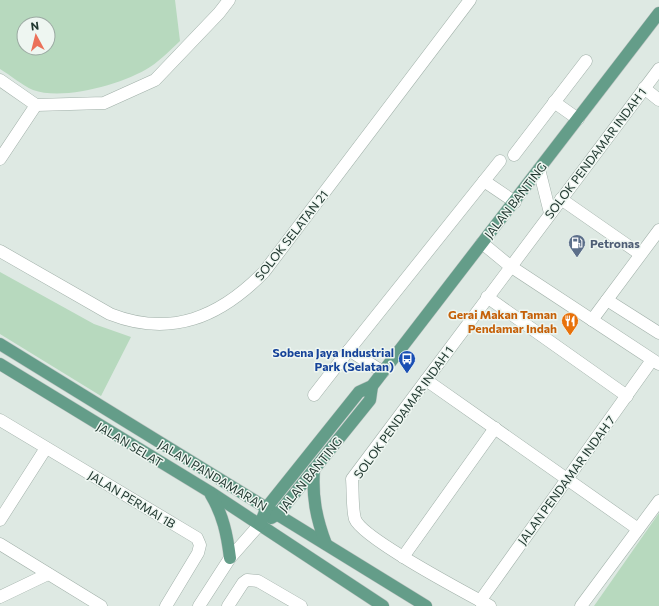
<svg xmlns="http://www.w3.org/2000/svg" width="659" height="606" viewBox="0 0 659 606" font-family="Commissioner,sans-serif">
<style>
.green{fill:#b7d9be;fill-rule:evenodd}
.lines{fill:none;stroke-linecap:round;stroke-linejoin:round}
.minor-casing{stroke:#a1b0a9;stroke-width:13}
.major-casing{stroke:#bcc3c1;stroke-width:13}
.minor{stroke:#fff;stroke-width:12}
.major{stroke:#649d89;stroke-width:12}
.labels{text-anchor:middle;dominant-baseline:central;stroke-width:3;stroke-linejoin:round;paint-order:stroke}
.street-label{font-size:12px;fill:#20372f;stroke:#eef6f1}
.service-label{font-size:12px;font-weight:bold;fill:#4e5e75;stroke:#eef6f1;text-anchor:start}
.food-label{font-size:12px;font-weight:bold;fill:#c56008;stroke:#eef6f1;text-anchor:end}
.transit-label{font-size:12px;font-weight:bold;fill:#164399;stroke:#eef6f1;text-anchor:end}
</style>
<rect width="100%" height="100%" fill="#dee9e3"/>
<g class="green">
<path d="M0,0H175L180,41C171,49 161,60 150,67C124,84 63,101 33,90C22,85 10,75 0,69ZM24,24H48V48H24Z"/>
<path d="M0,272L94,324L131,337L101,396L0,334Z"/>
<path d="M659,513V606H594Z"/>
</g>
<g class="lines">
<defs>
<g id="minor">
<path d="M0,80L36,105L104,103L155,80L219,13L229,0"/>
<path d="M644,88L659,100"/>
<path d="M554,102L578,119"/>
<path d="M514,155L586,61"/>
<path d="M0,159L36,105"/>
<path d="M539,169L550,213"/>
<path d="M484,181L515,202"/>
<path d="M561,199L640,254"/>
<path d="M482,243L510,266L659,364"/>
<path d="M0,251L110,314C171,338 220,317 264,272L470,0"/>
<path d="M487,297L627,396"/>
<path d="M607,300L659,333"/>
<path d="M592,320L659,230"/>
<path d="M349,350L500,161"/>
<path d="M426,380L638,529"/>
<path d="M314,395L349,350L383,372"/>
<path d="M0,420L197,538L200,545L198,553L166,606"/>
<path d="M0,520L46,448"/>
<path d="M0,544L101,606"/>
<path d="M403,557L495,428"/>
<path d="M0,597L48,574"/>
<path d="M480,601L652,360"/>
<path d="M199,606L230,558L260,524"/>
<path d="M228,606L243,583L247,580L258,581L301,606"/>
<path d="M490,606C466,593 362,538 355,519C352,509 353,490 352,479L659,69"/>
<path d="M581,606L659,501"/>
</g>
<g id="major">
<path d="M0,344L426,606"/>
<path d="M0,364L210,492L383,606"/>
<path d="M314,469C312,496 316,518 326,544"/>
<path d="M211,495C223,515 227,534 230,558"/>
<path d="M271,518L278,514L370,400L372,386"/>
<path d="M260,524L267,507L359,392L372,386L659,13"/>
</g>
</defs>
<use href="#minor" class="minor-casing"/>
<use href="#major" class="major-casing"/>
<use href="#minor" class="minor"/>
<use href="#major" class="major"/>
</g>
<defs>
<symbol id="fuel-pin" viewBox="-11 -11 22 30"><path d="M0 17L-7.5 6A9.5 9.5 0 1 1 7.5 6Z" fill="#5c6f8a" stroke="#eef6f1"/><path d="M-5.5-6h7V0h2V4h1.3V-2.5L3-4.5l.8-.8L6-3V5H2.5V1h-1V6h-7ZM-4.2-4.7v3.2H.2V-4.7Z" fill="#fff"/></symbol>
<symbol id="restaurant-pin" viewBox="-11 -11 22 30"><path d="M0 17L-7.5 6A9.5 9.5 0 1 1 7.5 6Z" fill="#e8710a" stroke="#eef6f1"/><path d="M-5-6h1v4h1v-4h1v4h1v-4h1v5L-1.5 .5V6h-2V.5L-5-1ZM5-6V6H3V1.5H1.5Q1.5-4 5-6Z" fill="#fff"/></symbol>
<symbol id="bus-pin" viewBox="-11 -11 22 30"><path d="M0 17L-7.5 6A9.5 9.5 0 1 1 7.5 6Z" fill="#1a4fb4" stroke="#eef6f1"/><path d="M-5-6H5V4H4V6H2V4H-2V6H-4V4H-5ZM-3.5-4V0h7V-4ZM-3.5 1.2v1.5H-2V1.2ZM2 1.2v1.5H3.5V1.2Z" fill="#fff"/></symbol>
</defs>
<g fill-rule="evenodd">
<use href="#fuel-pin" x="567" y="233" width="20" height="27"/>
<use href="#restaurant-pin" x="560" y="311" width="20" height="27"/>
<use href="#bus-pin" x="397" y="349" width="20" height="27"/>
</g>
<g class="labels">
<g class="street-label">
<text transform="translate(595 153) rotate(-53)">SOLOK PENDAMAR INDAH 1</text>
<text transform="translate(515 200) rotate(-52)">JALAN BANTING</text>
<text transform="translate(291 235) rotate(-52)">SOLOK SELATAN 21</text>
<text transform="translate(403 412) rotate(-54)">SOLOK PENDAMAR INDAH 1</text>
<text transform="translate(130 444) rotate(31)">JALAN SELAT</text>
<text transform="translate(310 474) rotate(-51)">JALAN BANTING</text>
<text transform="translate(213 475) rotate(31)">JALAN PANDAMARAN</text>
<text transform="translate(566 480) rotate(-54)">JALAN PENDAMAR INDAH 7</text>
<text transform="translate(132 499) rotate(31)">JALAN PERMAI 1B</text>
</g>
<g class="service-label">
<text x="590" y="243">Petronas</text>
</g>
<g class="food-label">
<text x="557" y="314">Gerai Makan Taman<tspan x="557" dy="14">Pendamar Indah</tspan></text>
</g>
<g class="transit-label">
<text x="394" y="352">Sobena Jaya Industrial<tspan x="394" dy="14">Park (Selatan)</tspan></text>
</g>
</g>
<g transform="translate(36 36) rotate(353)"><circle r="19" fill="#eef6f1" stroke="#9caaa3"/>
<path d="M0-3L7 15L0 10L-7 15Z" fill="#eb7159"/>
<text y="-6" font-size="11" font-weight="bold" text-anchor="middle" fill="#20372f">N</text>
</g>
</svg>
